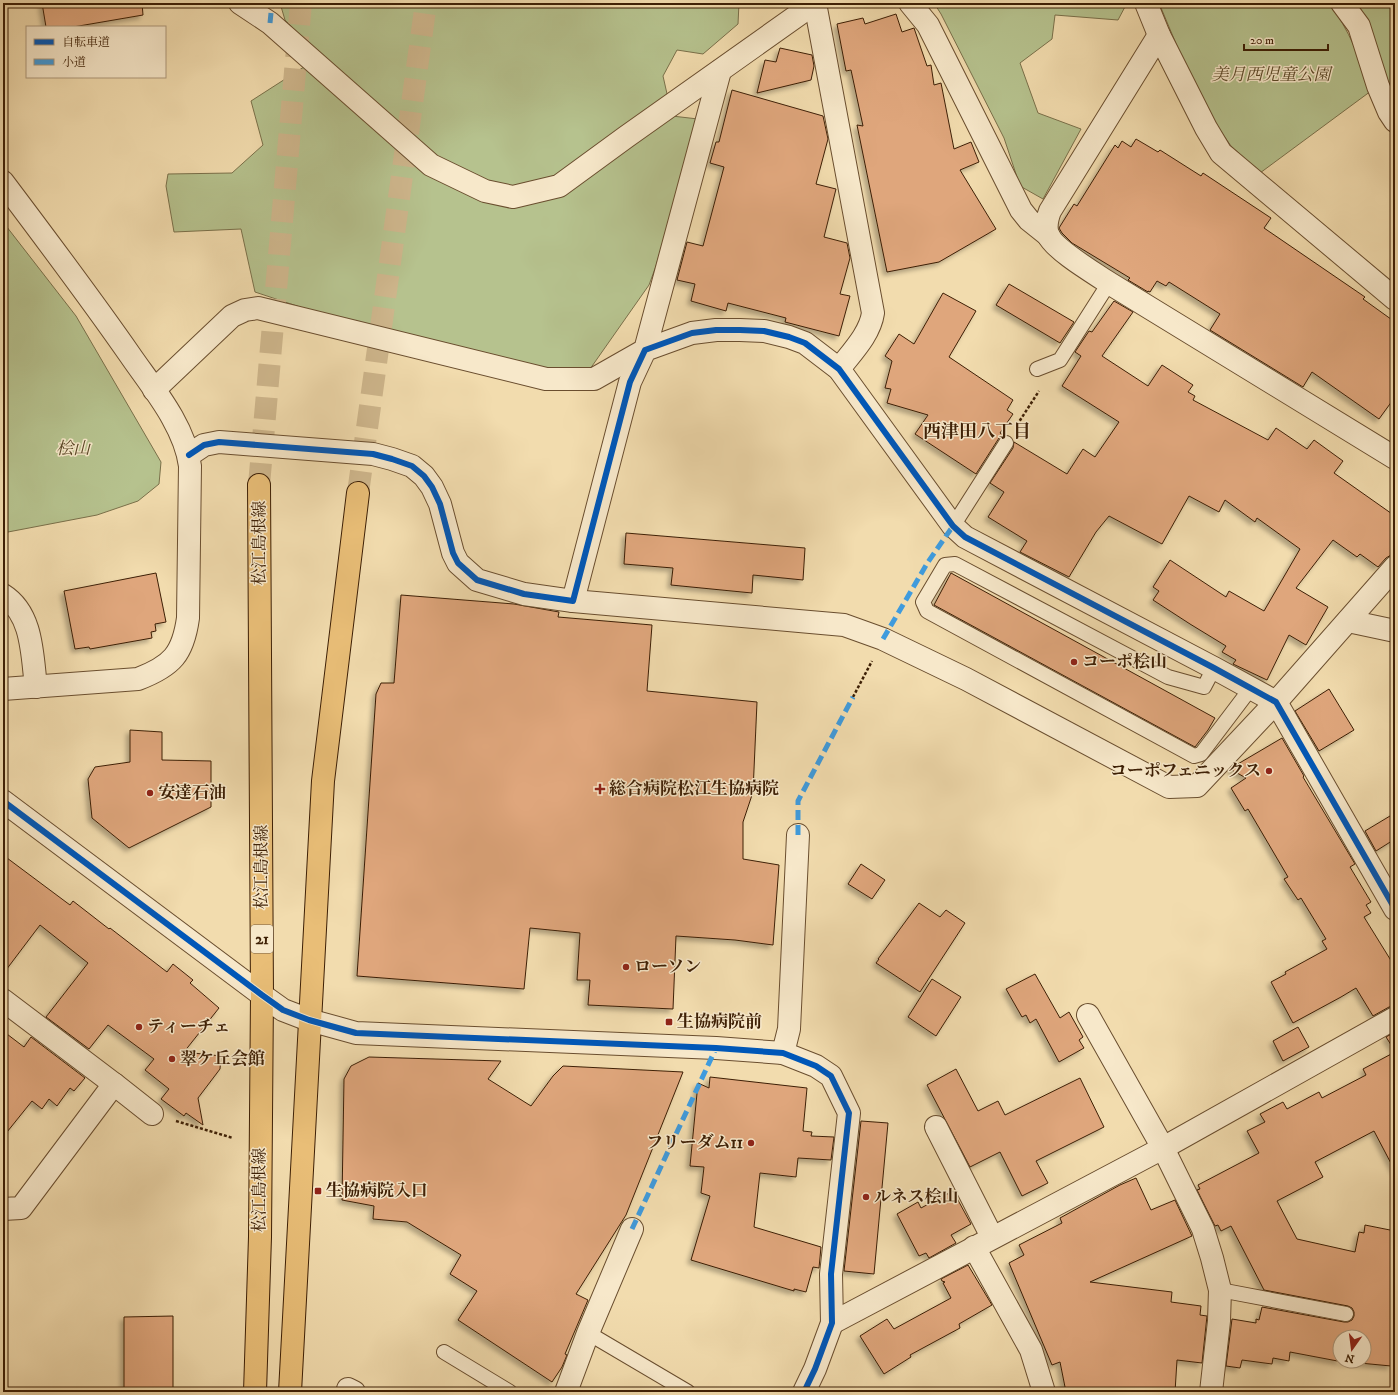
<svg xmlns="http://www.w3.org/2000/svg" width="1398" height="1395" viewBox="0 0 1398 1395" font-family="'IM FELL DW Pica','Noto Serif JP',serif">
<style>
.green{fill:#b6c28e;stroke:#7a704a}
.building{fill:#dfa67b;stroke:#3d1f05;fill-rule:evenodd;filter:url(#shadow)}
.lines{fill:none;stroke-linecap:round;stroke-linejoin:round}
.primary-tunnel{stroke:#ceb68c;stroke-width:22;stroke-dasharray:22 11;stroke-linecap:butt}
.lane-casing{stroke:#6a4e2f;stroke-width:16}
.street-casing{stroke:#6a4e2f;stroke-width:24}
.primary-casing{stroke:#3d1f05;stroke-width:24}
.path{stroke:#3d1f05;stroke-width:2.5;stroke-dasharray:3 2;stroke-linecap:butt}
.lane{stroke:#f7e8ca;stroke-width:14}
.street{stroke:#f7e8ca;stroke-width:22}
.primary{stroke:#e9be77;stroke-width:22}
.quiet{stroke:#3f9bdd;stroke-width:5;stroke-dasharray:10 5;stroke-linecap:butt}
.cycleway-casing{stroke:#f7e8ca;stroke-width:8}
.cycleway{stroke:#0057b8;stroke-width:6}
.poi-dot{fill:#8f2418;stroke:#f7e8ca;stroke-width:1.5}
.labels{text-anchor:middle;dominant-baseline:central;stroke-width:3;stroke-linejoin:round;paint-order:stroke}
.shield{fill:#f7e8ca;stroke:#755b40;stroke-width:1}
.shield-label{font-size:16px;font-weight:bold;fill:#3d1f05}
.park-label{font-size:17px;font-style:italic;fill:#5b4827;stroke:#f7e8ca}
.street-label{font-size:17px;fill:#3d1f05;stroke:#f7e8ca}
.poi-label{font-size:17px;font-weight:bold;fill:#3d1f05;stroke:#f7e8ca;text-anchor:start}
.neighbourhood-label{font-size:18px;font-weight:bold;fill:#3d1f05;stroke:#f7e8ca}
</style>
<defs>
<filter id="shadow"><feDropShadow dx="-3.5" dy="3.5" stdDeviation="2" flood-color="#0004"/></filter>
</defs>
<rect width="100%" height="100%" fill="#f2dcae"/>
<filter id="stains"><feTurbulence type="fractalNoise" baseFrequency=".005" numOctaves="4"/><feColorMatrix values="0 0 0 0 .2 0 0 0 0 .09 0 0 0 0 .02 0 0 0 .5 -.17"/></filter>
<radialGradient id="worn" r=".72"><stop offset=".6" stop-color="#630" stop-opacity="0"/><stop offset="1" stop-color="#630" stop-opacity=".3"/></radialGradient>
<g class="green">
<path d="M280,3H739L738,24L703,54L677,50L663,76L672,116L698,119L656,266L649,285L590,369L552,372L309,310L255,292L241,229L174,232L166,186L168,174L232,173L263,145L251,101L307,65L317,52L285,20Z"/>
<path d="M934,3H1127L1118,20L1055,15L1052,39L1020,63L1038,113L1081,129L1043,199L1020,186L1004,138L941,14Z"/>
<path d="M1159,3H1329C1349,29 1361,61 1371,91L1260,173L1231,146L1215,123L1182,58Z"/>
<path d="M1351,3H1395V102Z"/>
<path d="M3,222L76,316L161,462L159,484L138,501L97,515L8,532L3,531Z"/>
</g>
<g class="building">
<path d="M42,3H142L143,15L73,27H46Z"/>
<path d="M896,14L902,32L914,28L927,66L931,65L934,85L941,83L954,149L971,142L979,162L960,170L996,229L939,262L887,272L857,125L863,126L851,70L846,71L837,24L863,18L865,24Z"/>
<path d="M780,48L812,55L814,66L811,80L757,93L765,60L776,62Z"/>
<path d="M732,90L823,116L828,139L816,184L836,189L824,237L847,243L850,258L840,294L850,296L839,336L785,322L786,318L728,303L726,311L691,301L695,284L677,280L687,242L703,246L724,167L710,163L716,142H719Z"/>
<path d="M1136,139L1158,152L1160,150L1201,176L1203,173L1271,218L1264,228L1365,297L1363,299L1395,322V397L1379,419L1312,372L1303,387L1210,330L1220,314L1169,282L1166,286L1157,281L1150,292L1148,291V292L1128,280L1130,278L1072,243L1062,233L1059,228L1074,204L1077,206L1115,145L1118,148L1122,141L1131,147Z"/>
<path d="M1009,284L1074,322L1060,343L996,305Z"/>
<path d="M943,293L976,311L949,357L1013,400L1007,410L1013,414L1000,433L1003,435L999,438L976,474L915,434L928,415L887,403L891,389L885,388L892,361L885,356L899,334L914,344Z"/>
<path d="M1114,301L1133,312L1102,356L1148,386L1162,365L1193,385L1188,392L1195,396L1193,400L1268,440L1276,428L1307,449L1314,440L1343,461L1334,473L1395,516V555H1391L1386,558L1378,567L1360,554L1357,557L1333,540L1296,588L1328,607L1306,645L1289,635L1267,680L1233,664L1236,660L1222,652L1226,646L1190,624L1153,600L1159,591L1153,587L1170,560L1226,597L1229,591L1264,611L1300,549L1257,518L1255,522L1225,500L1219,512L1189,496L1162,544L1109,516L1096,532L1069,577L1020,552L1027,541L988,517L1004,492L990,483L1013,448L1014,442L1067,474L1083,449L1095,457L1119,422L1062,386L1081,356L1075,352L1089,331L1092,332Z"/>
<path d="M626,533L805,548L803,580L753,575L752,593L671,585L673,568L624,564Z"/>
<path d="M156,573L166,622L155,624L156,631L151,632L152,638L90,649L89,647L75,649L64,591Z"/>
<path d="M951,573L1215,718L1208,730L1195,747L934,605Z"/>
<path d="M401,595L514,604L559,612L558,617L652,625L647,691L757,702L753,792L743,822V859L779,865L773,945L735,940L676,936L673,1009L588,1005L590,980H577L580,933L530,928L524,989L357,976L376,694L381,683H394Z"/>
<path d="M1329,689L1354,730L1319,751L1295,711Z"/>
<path d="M130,730L162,732V760L211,761V807L129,848L92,818L88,779L95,767L130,762Z"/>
<path d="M1282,738L1304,776L1303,777L1355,864L1350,867L1371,902L1366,905L1371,913L1364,917L1395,967V1006L1389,1007L1373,1016L1356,988L1341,997L1293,1023L1271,982L1286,974L1285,972L1327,949L1322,941L1326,939L1301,898L1298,900L1284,879L1288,877L1248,809L1245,811L1231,788L1246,778L1230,769L1231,768Z"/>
<path d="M1395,813V839L1376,851L1365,831Z"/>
<path d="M3,855L70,905L73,901L109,929L110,928L167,972L173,964L193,980L190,983L219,1008L184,1052L221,1056L220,1069L198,1098L203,1125L186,1113L184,1116L161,1099L169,1089L145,1070L154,1059L108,1025L89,1049L46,1017L88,963L40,925L3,974Z"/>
<path d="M861,864L885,880L872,899L848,884Z"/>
<path d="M919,903L940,917L946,910L965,923L920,992L876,963L879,959H878Z"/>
<path d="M1035,974L1060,1018L1069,1012L1083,1037L1079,1040L1084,1048L1059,1062L1036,1019L1030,1023L1026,1015L1022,1017L1006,989Z"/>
<path d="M932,979L961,997L936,1036L908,1017Z"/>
<path d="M1298,1027L1309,1047L1283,1061L1273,1041Z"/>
<path d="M3,1031L24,1047L31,1037L85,1078L74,1091L70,1088L57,1106L49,1099L42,1109L32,1101L3,1137Z"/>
<path d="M1395,1032V1051L1386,1037Z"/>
<path d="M1395,1052V1171L1374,1131L1315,1162L1323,1177L1277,1201L1297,1239L1355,1252L1359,1232L1364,1233L1365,1225L1395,1231V1320L1391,1366L1349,1362L1348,1363L1290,1352L1289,1361L1273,1358L1272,1364L1242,1360L1240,1368L1226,1366L1232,1319L1256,1323V1319L1259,1320L1262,1307L1344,1322H1348L1352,1320L1354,1316V1312L1352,1308L1348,1306L1264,1290L1231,1226L1221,1231L1218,1225L1215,1226L1197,1190L1200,1189L1198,1185L1259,1153L1247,1131L1265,1122L1260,1114L1283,1102L1287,1109L1319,1092L1322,1098L1366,1075L1363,1069ZM1340,1337H1364V1361H1340Z"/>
<path d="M369,1057L501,1061L488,1079L531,1106L553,1076L563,1066L683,1072L626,1215L576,1294L588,1300L565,1354L567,1355L562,1367L552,1382L458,1320L477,1291L450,1274L461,1255L407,1222L373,1219L374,1206L342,1200L344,1079L351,1066Z"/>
<path d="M956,1069L978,1111L998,1101L1005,1115L1080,1078L1104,1127L1036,1161L1048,1183L1022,1196L1000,1152L970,1167L927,1085Z"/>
<path d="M710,1077L807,1088L803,1131L812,1132L811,1136L834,1137L831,1160L798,1158L796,1177L760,1173L754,1227L821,1247L819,1268L813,1267L806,1292L794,1289V1291L691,1260L710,1196L701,1193L704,1167L690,1166L698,1083L709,1088Z"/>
<path d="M861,1121L888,1123L874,1274L844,1271Z"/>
<path d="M1136,1178L1151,1210L1175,1200L1192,1236L1090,1282L1172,1292L1171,1302L1201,1306L1200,1315L1207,1316L1202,1363L1177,1360L1175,1392H1066L1060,1362L1052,1365L1009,1263L1024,1255L1019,1245L1062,1223L1060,1218L1120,1185Z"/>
<path d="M953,1191L971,1224L951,1235L956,1243L929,1258L926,1253L919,1256L897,1214L918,1202L921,1208Z"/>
<path d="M968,1265L992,1305L959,1324L960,1328L910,1355L911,1357L884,1374L860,1336L887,1319L894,1329L951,1298L943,1283L945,1282L942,1281L941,1279Z"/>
<path d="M173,1316V1392H124V1317Z"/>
</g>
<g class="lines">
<g class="primary-tunnel">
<path d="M259,485L301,3"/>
<path d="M358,493L426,3"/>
</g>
<defs>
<g id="lane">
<path d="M1037,369L1060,360L1109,283"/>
<path d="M953,526L1006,443"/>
<path d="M1214,668L1204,687L1168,677L955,564L945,565L923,602L927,611L1194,756L1201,754L1251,688"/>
<path d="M1220,1290L1346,1314"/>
<path d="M588,1333L688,1392"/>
<path d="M444,1352L510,1392"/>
</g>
<g id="street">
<path d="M240,3L270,23L431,165L485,191L513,197L559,186L626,137L815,3"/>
<path d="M815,3L873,313C870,334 852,352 839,369"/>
<path d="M910,3L928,25L1021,210L1029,220L1049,236"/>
<path d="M1146,3L1159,35L1206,128L1221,153L1395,299"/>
<path d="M1342,3L1359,26L1378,86L1389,112L1395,121"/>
<path d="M1159,35L1050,211C1047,219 1045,227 1048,235C1055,250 1094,273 1109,283L1395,458"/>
<path d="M3,182C46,239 89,296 130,355C152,387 185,426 190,466L188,618C183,654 172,666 138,679L3,689"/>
<path d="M154,390L232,316L245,310L258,308L546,379H594L645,350L720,71"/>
<path d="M189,455L204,445L219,442L373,454L392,459L412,466L424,476L432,487L440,504L453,553L458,563L477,580L524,594L573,601L630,382L645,350L692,333L716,330H740L764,331L789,337L805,343L839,369L953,526L965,537L1214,668L1276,702L1395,909"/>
<path d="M3,595C33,614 32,655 36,687"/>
<path d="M573,601L844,625L883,639L966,679L1169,787L1197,786L1276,702L1395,567"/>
<path d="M1348,621L1395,631"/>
<path d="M3,801L262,995L283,1010L309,1020L356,1033L716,1048L783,1053L816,1066L831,1076L849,1113L831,1274L832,1323L815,1369L804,1392"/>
<path d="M3,1000L114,1084L21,1208L3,1209"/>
<path d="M1088,1015L1163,1148L1203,1229L1212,1258L1220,1290L1219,1321L1211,1392"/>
<path d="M783,1053L789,1029L798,835"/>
<path d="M114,1084L152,1114"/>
<path d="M936,1127L992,1237"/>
<path d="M974,1247L1031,1350L1044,1392"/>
<path d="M832,1323L1163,1148L1395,1018"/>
<path d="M348,1389L354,1392"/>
<path d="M566,1392L588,1333L632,1229"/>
</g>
<g id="primary">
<path d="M255,1392L260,1237L262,995L259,485"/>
<path d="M290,1392L323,781L358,493"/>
</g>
</defs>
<use href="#lane" class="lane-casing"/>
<use href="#street" class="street-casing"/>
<use href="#primary" class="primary-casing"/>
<g class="path">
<path d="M1017,425L1039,391"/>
<path d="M853,697L872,661"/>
<path d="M176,1121L233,1138"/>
</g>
<use href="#lane" class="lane"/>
<use href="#street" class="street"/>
<use href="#primary" class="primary"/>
<g class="quiet">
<path d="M270,23L272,3"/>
<path d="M883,639L928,562L953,526"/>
<path d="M798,835V801L853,697"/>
<path d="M632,1229L716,1048"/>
</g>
<defs>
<g id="cycleway">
<path d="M189,455L204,445L219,442L373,454L392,459L412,466L424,476L432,487L440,504L453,553L458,563L477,580L524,594L573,601L630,382L645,350L692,333L716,330H740L764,331L789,337L805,343L839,369L953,526L965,537L1214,668L1276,702L1395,909"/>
<path d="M3,801L262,995L283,1010L309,1020L356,1033L716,1048L783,1053L816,1066L831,1076L849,1113L831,1274L832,1323L815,1369L804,1392"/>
</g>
</defs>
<use href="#cycleway" class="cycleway-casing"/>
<use href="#cycleway" class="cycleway"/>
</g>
<g class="poi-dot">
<circle cx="1074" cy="662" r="4"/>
<circle cx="1269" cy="771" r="4"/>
<path d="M598 783h4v4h4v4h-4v4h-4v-4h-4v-4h4z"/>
<circle cx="150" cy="793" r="4"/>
<circle cx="626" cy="967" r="4"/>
<rect x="665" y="1018" width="8" height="8" rx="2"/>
<circle cx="139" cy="1027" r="4"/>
<circle cx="172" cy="1059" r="4"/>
<circle cx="751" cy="1143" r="4"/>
<rect x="314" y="1187" width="8" height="8" rx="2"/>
<circle cx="866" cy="1197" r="4"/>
</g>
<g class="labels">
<rect class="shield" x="251" y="925" width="22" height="28" rx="3"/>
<g class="shield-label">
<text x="262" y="939">21</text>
</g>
<g class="park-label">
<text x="1271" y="75">美月西児童公園</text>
<text x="73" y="449">桧山</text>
</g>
<g class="street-label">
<text transform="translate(260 543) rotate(-90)">松江島根線</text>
<text transform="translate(262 867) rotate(-90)">松江島根線</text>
<text transform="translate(260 1190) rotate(-90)">松江島根線</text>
</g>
<g class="poi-label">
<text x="1082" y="662">コーポ桧山</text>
<text x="1261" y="771" text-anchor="end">コーポフェニックス</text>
<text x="609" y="789">総合病院松江生協病院</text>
<text x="158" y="793">安達石油</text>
<text x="634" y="967">ローソン</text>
<text x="677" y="1022">生協病院前</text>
<text x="147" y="1027">ティーチェ</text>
<text x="180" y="1059">翠ケ丘会館</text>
<text x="743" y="1143" text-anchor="end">フリーダム11</text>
<text x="326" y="1191">生協病院入口</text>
<text x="874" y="1197">ルネス桧山</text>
</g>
<g class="neighbourhood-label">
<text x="977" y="432">西津田八丁目</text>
</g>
</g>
<rect width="1398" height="1395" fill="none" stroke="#f2dcae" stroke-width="16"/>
<rect x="4" y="4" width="1390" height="1387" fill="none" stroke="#3d1f05" stroke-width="2"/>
<rect x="8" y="8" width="1382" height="1379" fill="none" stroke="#3d1f05"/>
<rect x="26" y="26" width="140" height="52" fill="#f7e8ca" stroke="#ad987b"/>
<rect x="34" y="39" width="20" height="6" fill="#0057b8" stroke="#ad987b"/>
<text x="62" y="46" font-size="12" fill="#3d1f05">自転車道</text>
<rect x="34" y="59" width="20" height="6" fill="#3f9bdd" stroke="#ad987b"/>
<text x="62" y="66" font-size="12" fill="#3d1f05">小道</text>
<g transform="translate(1352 1349) rotate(194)"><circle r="19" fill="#f7e8ca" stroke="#ad987b"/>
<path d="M0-3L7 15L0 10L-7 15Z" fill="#8f2418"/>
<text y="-6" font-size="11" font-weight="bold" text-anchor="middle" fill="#3d1f05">N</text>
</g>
<path d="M1244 44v6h84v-6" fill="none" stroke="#3d1f05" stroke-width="2"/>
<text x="1250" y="44" font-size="12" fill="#3d1f05" stroke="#f7e8ca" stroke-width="3" paint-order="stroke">20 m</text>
<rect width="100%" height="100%" filter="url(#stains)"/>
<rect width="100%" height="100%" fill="url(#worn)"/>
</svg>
